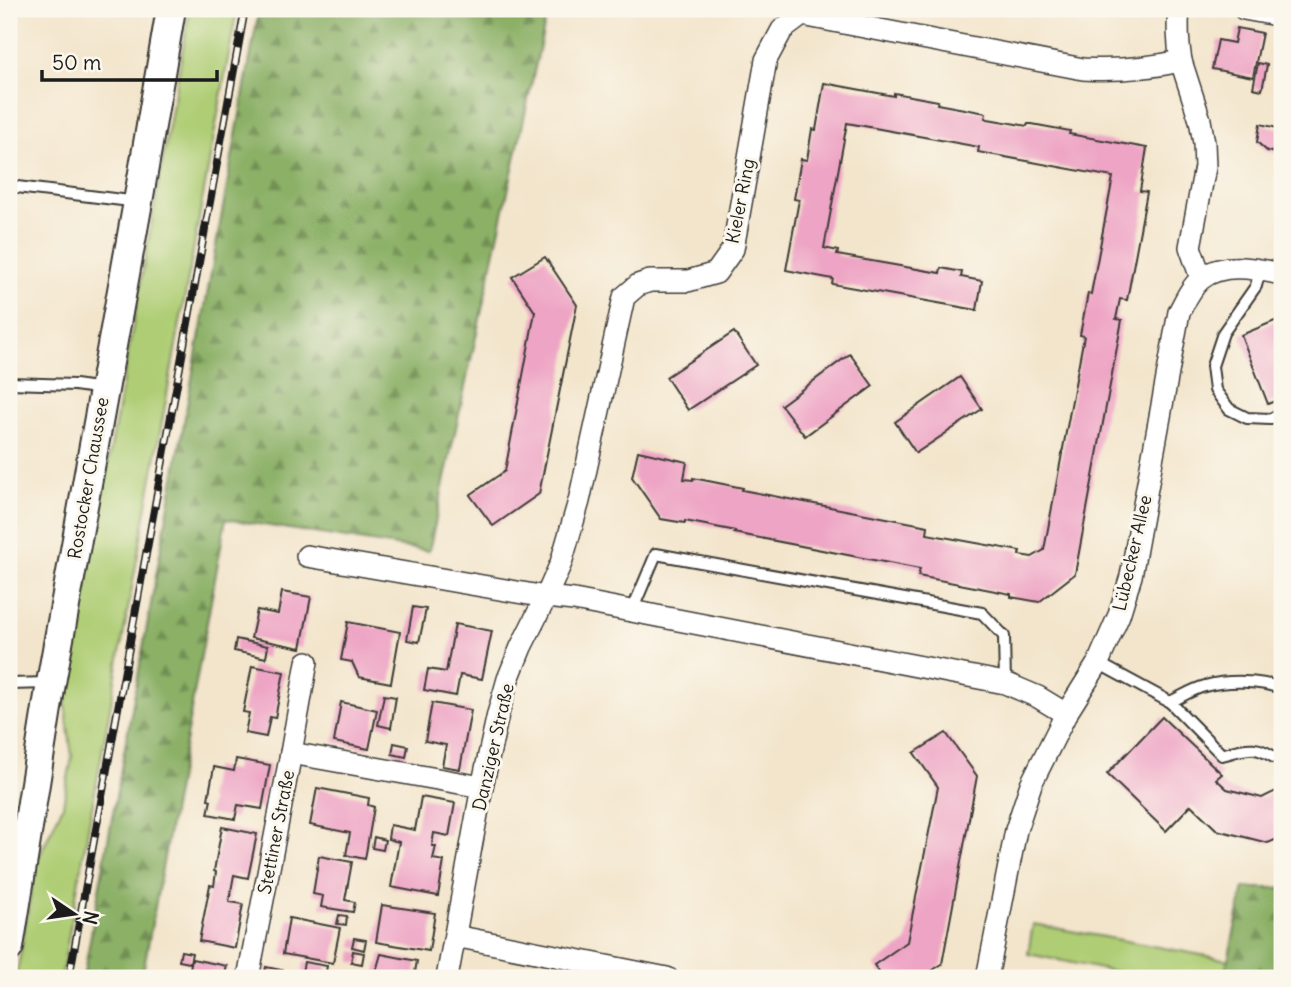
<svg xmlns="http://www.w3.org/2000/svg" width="1291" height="987" viewBox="0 0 1291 987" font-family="Delius,sans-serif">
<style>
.green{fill:#afcd75;stroke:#667448;stroke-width:2}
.forest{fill:url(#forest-firs);stroke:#546641;stroke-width:2}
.building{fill:#eea5c5}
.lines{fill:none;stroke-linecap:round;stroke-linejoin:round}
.lane-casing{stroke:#3c3a36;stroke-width:14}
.street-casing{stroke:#3c3a36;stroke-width:24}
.secondary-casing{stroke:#3c3a36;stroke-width:32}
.lane{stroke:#fff;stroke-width:10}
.street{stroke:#fff;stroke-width:21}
.secondary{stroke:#fff;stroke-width:28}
.rail-casing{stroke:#1c1c1c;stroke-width:8}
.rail{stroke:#fbf7ec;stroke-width:5;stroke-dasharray:16;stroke-linecap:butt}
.labels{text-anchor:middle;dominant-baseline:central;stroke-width:6;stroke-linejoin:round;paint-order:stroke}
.street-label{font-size:18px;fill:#1c1c1c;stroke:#fbf7ec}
</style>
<defs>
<pattern id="forest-firs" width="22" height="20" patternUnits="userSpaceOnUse" patternTransform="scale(1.75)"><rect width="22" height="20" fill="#8bb066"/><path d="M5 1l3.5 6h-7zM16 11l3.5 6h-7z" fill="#718e53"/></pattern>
</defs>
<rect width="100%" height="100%" fill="#fbf7ec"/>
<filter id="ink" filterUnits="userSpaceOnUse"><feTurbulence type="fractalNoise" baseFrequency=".0143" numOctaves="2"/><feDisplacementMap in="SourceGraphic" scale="14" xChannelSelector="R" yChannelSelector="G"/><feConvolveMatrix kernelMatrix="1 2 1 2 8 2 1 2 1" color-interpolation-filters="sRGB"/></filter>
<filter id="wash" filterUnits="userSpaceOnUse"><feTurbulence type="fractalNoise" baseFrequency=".00686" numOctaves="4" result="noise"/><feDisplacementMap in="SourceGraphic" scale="28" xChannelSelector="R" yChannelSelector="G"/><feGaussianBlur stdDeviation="1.57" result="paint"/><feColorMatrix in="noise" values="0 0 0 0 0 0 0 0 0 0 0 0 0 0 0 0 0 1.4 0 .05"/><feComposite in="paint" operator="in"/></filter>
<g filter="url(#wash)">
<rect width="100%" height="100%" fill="#f3e5cc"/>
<g class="green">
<path d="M190,9H237L61,978H16L37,861L63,805L72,757L65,703Z"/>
<path d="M1244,888H1282V978H1145L1028,954L1033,924L1229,960Z"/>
</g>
<g class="forest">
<path d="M259,9H548L429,551L226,519L142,978H83Z"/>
<path d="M1244,888H1282V956L1277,960L1270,978H1224Z"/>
</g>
<g id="blocks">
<g class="building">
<path d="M1237,28L1262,33L1253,77L1212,69L1218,40L1234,43Z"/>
<path d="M1258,63L1267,65L1262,90L1253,88Z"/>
<path d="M824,83L894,96V93L938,101L937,104L986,113L985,118L988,119L1027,126L1028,124H1032L1070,131L1069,134L1147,148L1140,191L1147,192L1127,300L1120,299L1116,319L1122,320L1075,574L1039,602L1011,597V594L918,576L920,569L734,533L735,531L731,530L685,521V523L661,519L632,477L638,451L687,462L684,479L693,480V478L743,488L742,490L928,526L927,534L1020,551L1019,555L1032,557L1044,550L1084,336L1080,335L1088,293L1091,294L1113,177L978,152L979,147L847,123L824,248L838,251L837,255L940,273L941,268L962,272L961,277L982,281L977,310L832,284L833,279L786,270L799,200L794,199L801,159L807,160L812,129L816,130Z"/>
<path d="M1260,124L1282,129V154L1267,151L1257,142Z"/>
<path d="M545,257L577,305L539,494L493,526L470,495L505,471L535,312L512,277Z"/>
<path d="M1282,318V398L1268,404L1241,335Z"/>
<path d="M734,332L756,365L688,410L666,377Z"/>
<path d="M850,354L873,386L805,436L781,405Z"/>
<path d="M960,377L982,409L916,453L895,422Z"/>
<path d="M282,592L311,597L301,648L251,638L257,610L278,614Z"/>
<path d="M413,607L426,609L419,642L407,640Z"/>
<path d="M348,622L400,632L391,683L359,677L352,662L341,660Z"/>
<path d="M455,624L492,631L482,679L460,675L456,696L424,690L428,669L446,672Z"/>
<path d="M236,639L268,646L266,658L234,651Z"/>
<path d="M252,666L284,672L275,718L270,717L266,737L245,733L249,713L243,712Z"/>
<path d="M384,695L396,697L391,728L378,725Z"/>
<path d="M341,702L377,710L369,749L334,742Z"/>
<path d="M432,703L471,710L460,769L442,766L446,745L425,741Z"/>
<path d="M1162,717L1222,774L1216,779L1227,789L1262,798L1282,788V837L1268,843L1217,830L1191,805L1166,831L1107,774Z"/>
<path d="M946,733L977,776L942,964L921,978H883L874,965L907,942L938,787L914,753Z"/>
<path d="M394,743L408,746L406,757L392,754Z"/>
<path d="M236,759L270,765L262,809L238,805L235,819L208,814L211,800L208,799L214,767L234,771Z"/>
<path d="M317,788L369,798L368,805L374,807L365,859L346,855L350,833L310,825Z"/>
<path d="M421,797L455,803L449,836L434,833L432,846H436L433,859L444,861L438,896L391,887L399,842L388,839L390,825L415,830Z"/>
<path d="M222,827L257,834L248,878L234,875L229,902L243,904L235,948L199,941L210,885L214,886L216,872L214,871Z"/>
<path d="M374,837L385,840L383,850L372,848Z"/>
<path d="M319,856L352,862L345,900L355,902L353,912L321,907L323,896L313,894Z"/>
<path d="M382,905L435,913L429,951L376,942Z"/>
<path d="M339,915L347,916L346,925L337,924Z"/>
<path d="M289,918L340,928L333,963L283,954Z"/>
<path d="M354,938L366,940L364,950L352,947Z"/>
<path d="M181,951L192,953L190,963L179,961Z"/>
<path d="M353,951L364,953L362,964L351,962Z"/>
<path d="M381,954L417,961L415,972L423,974L422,978H374Z"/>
<path d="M192,959L227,966L224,978H188Z"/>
<path d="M304,962L327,966L325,977L302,972Z"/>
<path d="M266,967L286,971L285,978H264Z"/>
</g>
</g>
</g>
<g filter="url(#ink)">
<use href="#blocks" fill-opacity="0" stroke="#3c3a36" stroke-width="2"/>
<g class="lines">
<defs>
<g id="lane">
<path d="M9,186L138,202"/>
<path d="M1260,270L1256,286L1223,333L1212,366L1215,390L1229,409L1247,418L1270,419L1282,414"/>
<path d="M9,383L75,385L103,389"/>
<path d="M632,611L656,554L982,613L1004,636L1005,683"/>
<path d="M1098,663L1170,702C1181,697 1193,689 1205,686C1227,680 1262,680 1282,689"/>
<path d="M9,684L48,683"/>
<path d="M1170,702L1222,755C1252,746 1256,745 1282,762"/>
</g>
<g id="street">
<path d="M1179,9C1177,27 1178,43 1181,61"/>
<path d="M1244,9L1282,16"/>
<path d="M307,556L546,597L521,647L508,679L498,714L482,787L447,978"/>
<path d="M1066,714L1038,697L1005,683L574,600L546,597L561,563L579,501L624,297L638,285L650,281H688L716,273L733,249L766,60L782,30L802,15L1083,69C1117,71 1148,68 1181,61L1200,120L1204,143L1205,167L1190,247L1201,278"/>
<path d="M291,753L307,662"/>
<path d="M455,936L667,978"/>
<path d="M248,978L291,753L482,787"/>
<path d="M987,978L1016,830L1031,784L1066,714L1098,663L1119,615L1131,576L1179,312C1185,301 1191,287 1201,279C1223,261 1257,269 1282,274"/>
</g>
<path id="secondary" d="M9,947L51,683L138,202L171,9"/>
</defs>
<use href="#lane" class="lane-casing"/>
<use href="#street" class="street-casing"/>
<use href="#secondary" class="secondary-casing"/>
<use href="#lane" class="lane"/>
<use href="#street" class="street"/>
<use href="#secondary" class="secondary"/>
<defs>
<path id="rail" d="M69,978L245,9"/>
</defs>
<use href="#rail" class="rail-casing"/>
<use href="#rail" class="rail"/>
</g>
</g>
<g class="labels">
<g class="street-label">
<text transform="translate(740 201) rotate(-79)">Kieler Ring</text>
<text transform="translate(88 478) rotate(-80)">Rostocker Chaussee</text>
<text transform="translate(1132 553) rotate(-77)">Lübecker Allee</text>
<text transform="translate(493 747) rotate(-77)">Danziger Straße</text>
<text transform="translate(276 832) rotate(-79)">Stettiner Straße</text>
</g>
</g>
<rect width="1291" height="987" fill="none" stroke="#fbf7ec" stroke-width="35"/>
<g transform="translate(74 914) rotate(103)" stroke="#fbf7ec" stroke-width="5" paint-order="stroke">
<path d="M0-5L12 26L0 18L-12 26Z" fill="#1c1c1c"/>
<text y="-10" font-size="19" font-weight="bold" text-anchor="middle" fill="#1c1c1c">N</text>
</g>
<path d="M42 70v10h175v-10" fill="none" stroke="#1c1c1c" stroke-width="3.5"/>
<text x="52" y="70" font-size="21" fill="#1c1c1c" stroke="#fbf7ec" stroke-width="5" paint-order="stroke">50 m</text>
</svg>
